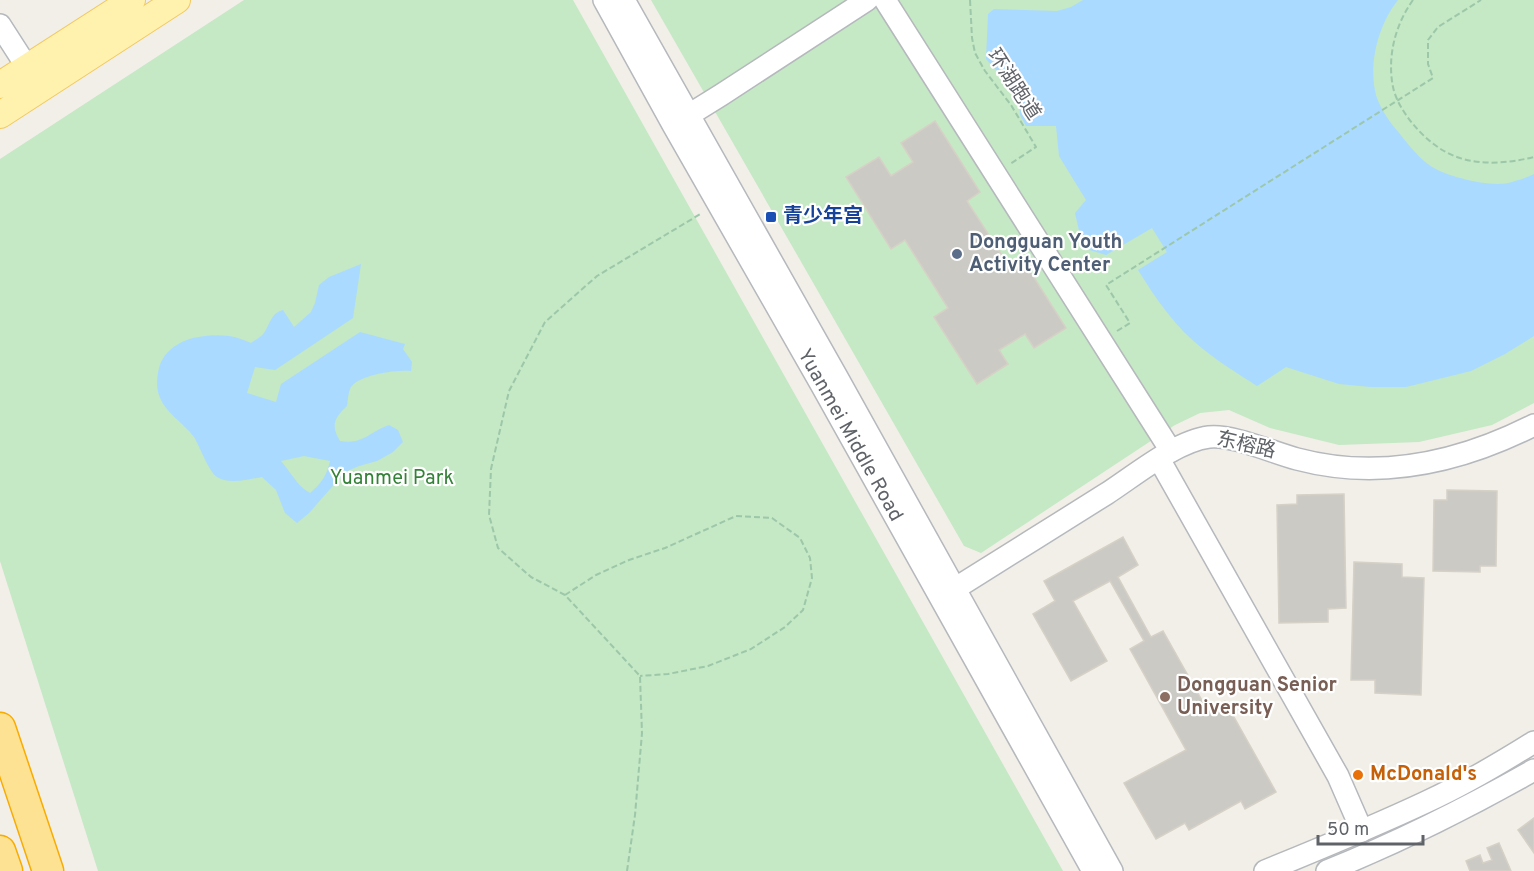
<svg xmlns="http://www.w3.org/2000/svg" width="1534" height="871" viewBox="0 0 1534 871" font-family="Overpass,'Noto Sans SC',sans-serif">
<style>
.green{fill:#c5e8c5}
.water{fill:#aadaff;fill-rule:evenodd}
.building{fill:#cccac5;stroke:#d6d1c6;stroke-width:1.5}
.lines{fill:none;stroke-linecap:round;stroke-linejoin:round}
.minor-casing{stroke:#b5b8bc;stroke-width:24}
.major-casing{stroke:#f2c960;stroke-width:28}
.highway-casing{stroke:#f9ab00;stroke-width:33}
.path{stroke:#9cc7a9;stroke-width:2;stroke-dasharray:6 3;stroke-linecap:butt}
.minor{stroke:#fff;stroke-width:21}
.major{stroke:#fff2af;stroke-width:26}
.highway{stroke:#fde293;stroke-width:30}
.transit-dot{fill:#1a4fb4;stroke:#fff;stroke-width:2}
.service-dot{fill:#5c6f8a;stroke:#fff;stroke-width:2}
.education-dot{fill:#8d6e63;stroke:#fff;stroke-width:2}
.food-dot{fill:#e8710a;stroke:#fff;stroke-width:2}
.labels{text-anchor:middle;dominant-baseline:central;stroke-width:4.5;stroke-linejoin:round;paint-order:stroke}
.street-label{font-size:20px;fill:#5f6368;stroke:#fff}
.transit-label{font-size:20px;font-weight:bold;fill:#164399;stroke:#fff;text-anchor:start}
.service-label{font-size:20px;font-weight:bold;fill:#4e5e75;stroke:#fff;text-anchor:start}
.park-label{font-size:20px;fill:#348238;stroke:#fff}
.education-label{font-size:20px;font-weight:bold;fill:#785e54;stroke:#fff;text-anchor:start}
.food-label{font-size:20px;font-weight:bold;fill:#c56008;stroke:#fff;text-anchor:start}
</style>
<rect width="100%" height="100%" fill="#f1efe8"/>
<g class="green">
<path d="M244,0H573L1063,871H98L0,561V159Z"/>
<path d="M651,0H1534V403L1492,425L1419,442L1339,445L1270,428L1229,410L1200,413L1175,425L981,553L964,546Z"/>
</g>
<g class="water">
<path d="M1083,0H1398C1378,25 1368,64 1376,95C1380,109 1391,124 1400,134C1409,146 1420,159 1432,167C1449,177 1488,187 1508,183C1516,181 1526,178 1534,174V336L1505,354L1471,371L1406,387H1371L1339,384L1286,367L1257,386C1239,374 1220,363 1203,349C1176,328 1156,299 1138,270L1167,252L1152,228L1106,255L1083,248L1075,213L1086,200L1059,156L1056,126H1026L1020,115L1019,97L1007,89L1005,74L997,71L986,59L988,14L994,9L1057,11L1071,7Z"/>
<path d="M361,264L353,318L275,370L255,367L247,393L276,402L281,384L360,332L405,344L403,349L412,362L411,371C396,370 361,374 351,387C348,392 348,400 347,406C335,417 330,425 340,441C363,445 369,432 389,425L398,430L403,442L393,452L377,461L359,466L345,472L309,513L297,523L285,513L276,490L262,477C248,479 231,485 217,477C209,472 200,447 194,437C184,423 164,412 159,395C156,387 157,376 159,368C167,339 203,333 229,336C236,337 244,340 251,343C255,340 261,337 264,333C270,324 271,313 283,310L294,327L311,312L315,303L319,285L329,277ZM304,456L330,461C327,475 321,484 310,493C298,487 290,471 281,461Z"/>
</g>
<g class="building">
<path d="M935,121L980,192L967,201L1010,268L1023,260L1066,328L1034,348L1025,334L999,350L1008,364L977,384L934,317L948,308L905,240L891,249L846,177L879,157L891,176L913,162L901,143Z"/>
<path d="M1447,490L1497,491L1496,566H1480V572L1433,571L1434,500H1447Z"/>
<path d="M1344,494L1346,608L1328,609V622L1279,623L1277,505L1297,504V495Z"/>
<path d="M1123,537L1138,565L1118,577L1151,637L1163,631L1208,711L1225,701L1276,792L1245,809L1241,801L1189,830L1185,823L1156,839L1124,783L1186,750L1130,649L1144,641L1110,581L1073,601L1107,661L1071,681L1033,614L1055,601L1044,581Z"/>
<path d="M1354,562L1402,564V577L1424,578L1421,695L1375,693V680H1351Z"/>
<path d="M1534,818V853L1518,830Z"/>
<path d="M1499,843L1511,871H1470L1466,861L1480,855L1483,863L1492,860L1487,848Z"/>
</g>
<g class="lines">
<defs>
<g id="minor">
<path id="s1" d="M604,0L673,125L822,386L1093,871"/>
<path d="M624,0L837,377L1112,871"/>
<path d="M885,0L1171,451"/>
<path d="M0,25L27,67"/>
<path d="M676,123L721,95L867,0"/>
<path d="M1159,459L1338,776L1362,831"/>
<path d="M956,588C1006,557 1056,525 1106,494C1134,476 1176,441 1209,437C1231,434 1274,453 1297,459C1380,481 1459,463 1534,425"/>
<path d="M1265,871C1319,849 1373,827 1426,802C1463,785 1499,764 1534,742"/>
<path d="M1327,871C1399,842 1467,808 1534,770"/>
</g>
<g id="major">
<path d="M0,85L132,0"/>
<path d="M0,115L177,0"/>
</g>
<g id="highway">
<path d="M0,728L48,871"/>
<path d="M0,851L7,871"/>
</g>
</defs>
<use href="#minor" class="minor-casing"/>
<use href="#major" class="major-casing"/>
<use href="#highway" class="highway-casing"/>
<g class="path">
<path d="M970,0L972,38L975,53L985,71L1011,105L1036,147L1010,164"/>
<path d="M1413,0C1395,25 1387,57 1393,87C1398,111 1423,139 1444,151C1472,167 1505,164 1534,157"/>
<path d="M1117,331L1130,323L1106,285L1433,78L1428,64V40L1438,27L1481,0"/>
<path d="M565,595L596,575L629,560L665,548L736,516L772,518L800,538L810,558L812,578L803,610L785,627L751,649L708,666L668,674L640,676"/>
<path d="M627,871L635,815L642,733L640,676L565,595L531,577L498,548L489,515L491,469L509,391L545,322L597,276L702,213"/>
</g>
<use href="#minor" class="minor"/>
<use href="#major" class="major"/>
<use href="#highway" class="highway"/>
</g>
<rect class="transit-dot" x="765" y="211" width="12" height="12" rx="3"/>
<circle class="service-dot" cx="957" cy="254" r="6"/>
<circle class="education-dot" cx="1165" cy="697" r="6"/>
<circle class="food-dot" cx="1358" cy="775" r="6"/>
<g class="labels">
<g class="street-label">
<text transform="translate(1013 85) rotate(57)">环湖跑道</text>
<text stroke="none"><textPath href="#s1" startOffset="500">Yuanmei Middle Road</textPath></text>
<text transform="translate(1246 446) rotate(13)">东榕路</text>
</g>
<g class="transit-label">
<text x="783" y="217">青少年宫</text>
</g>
<g class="service-label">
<text x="969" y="243">Dongguan Youth<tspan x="969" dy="23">Activity Center</tspan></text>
</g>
<g class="park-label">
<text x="392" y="479">Yuanmei Park</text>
</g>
<g class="education-label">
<text x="1177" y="686">Dongguan Senior<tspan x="1177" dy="23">University</tspan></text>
</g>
<g class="food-label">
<text x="1370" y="775">McDonald's</text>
</g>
</g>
<path d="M1318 835v9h105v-9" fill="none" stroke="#5f6368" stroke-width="3"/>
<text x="1327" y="835" font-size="18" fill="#5f6368" stroke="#ffffff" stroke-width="4.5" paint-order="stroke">50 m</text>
</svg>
